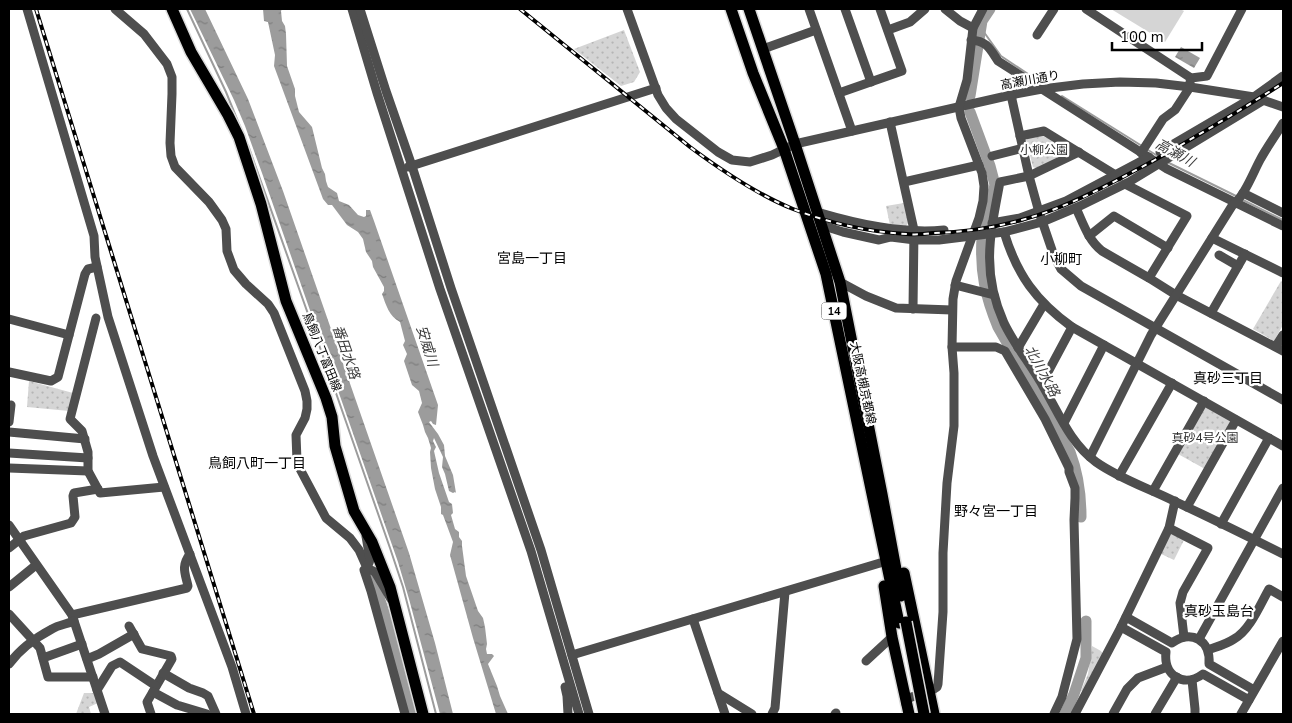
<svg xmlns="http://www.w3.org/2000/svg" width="1292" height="723" viewBox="0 0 1292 723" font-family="'Nunito Sans','Noto Sans JP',sans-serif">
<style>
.grass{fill:#d5d5d5}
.park{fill:url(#park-dots)}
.water{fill:url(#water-ripples)}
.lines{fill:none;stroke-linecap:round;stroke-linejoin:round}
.stream{stroke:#9c9c9c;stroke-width:2}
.river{stroke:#9c9c9c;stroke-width:11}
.major-casing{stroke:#dbdbdb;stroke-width:14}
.minor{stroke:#4e4e4e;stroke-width:9}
.major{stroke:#000;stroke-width:11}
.rail-casing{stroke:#000;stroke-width:4}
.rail{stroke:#fff;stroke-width:2;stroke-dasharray:5.5;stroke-linecap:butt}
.major-bridge-casing{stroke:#dbdbdb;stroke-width:14;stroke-linecap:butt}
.major-bridge{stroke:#000;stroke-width:11}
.labels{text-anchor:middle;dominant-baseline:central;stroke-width:4.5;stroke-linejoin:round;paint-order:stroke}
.shield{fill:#fff;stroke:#4c4c4c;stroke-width:1}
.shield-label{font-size:11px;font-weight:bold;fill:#000}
.street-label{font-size:12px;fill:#000;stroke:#fff}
.park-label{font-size:12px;fill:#2c2c2c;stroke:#fff}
.water-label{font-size:14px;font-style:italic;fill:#3d3d3d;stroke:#fff}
.neighbourhood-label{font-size:14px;fill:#000;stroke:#fff}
</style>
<defs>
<pattern id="park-dots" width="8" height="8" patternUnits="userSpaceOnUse" patternTransform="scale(1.25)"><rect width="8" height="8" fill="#d5d5d5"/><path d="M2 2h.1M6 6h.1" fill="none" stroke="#b5b5b5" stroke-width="1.8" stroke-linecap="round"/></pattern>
<pattern id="water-ripples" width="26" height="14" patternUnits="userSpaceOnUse" patternTransform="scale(1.25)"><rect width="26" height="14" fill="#9c9c9c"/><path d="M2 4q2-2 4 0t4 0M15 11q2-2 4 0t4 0" fill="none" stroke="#7d7d7d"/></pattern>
</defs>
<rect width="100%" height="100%" fill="#fff"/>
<path class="grass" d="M1111,9H1180L1184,11L1165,42Z"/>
<g class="park">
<path d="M624,30L640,72L634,82L621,86L574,49Z"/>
<path d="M1041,135L1070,150V154L1038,169L1033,167L1026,140L1029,138Z"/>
<path d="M904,203L909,222L906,226L890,225L886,206Z"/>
<path d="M1281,281L1283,282V325L1274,341L1253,329Z"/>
<path d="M29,381L73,393L69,411L27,407Z"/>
<path d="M1208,406L1230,419L1231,423L1205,469L1178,454L1204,408Z"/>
<path d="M1171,534L1184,540L1174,560L1159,553Z"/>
<path d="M1092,646L1101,651L1103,655L1083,692L1081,691L1088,674Z"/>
<path d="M84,693H94L98,703L89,707L91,714H76Z"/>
</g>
<g class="water">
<path d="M190,9H205L248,99L283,191L409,553L435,643L453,714H440L409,599L398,562L262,173L245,126L234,100Z"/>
<path d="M263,9H282L281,11L282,21L285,26L286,34L287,66L295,89V96L299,112L312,127L322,168L325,174L326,181L328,187L337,193L339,201L349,205L358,215L364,217L366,216V210H370L374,221L438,405L436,425L433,424L431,421L429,422L438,434L444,445L445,456L453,475L456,493L455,492L453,493L449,491L445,474L442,467L443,457L434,438L433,441L436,447L434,451L439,473L449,502L452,504L453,513L451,515L455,529L459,532V537L462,541V546L466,576L478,611L483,618L485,627L487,644L486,649L487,654H492L494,656L488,664L497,686L500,696L508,714H496L473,638L450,555L453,542L443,515L441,514V507L435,489L431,468L430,452L431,448L428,438L425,432L423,425L418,412L422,403L419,391L412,385L404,361L407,354L403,345L405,341L400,322C389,316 386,305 382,294L384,291V287L373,267L372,261L366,252L363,239L358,232L347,225L332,205H328L323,199L274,66L275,55L268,22L264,21Z"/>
<path d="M1181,47L1200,58L1194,68L1175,57Z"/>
</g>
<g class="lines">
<g class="stream">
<path d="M187,9L226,92L241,129"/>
<path d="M981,28L1001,56L1040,82"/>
<path d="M1062,96L1142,146"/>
<path d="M248,145L329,373L390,548L403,587L436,714"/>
<path d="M1148,150L1161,158"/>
<path d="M1167,162L1236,196"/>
<path d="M1243,200L1283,220"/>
</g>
<g class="river">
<path d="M970,96L982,21L990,9"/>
<path d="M970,112L990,166L995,185L984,227"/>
<path d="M982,238C980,271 985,296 998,327L1070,452C1078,473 1081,494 1081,517"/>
<path d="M371,574L385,615L411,714"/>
<path d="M1065,714L1074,694L1086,658V621"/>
</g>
<defs>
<g id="major">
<path d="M172,9L191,52L228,115L239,137L261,204L286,301L326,398L332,417L335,446L354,511L372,542L390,587L423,714"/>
<path d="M731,9L753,73L784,149L826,274L899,623"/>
<path d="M749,9L795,144L840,282L882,494L901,596"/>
<path d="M904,573L934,714"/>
<path d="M884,586L892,637L909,714"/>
</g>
</defs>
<use href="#major" class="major-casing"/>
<g class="minor">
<path d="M27,9L94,236L95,257L108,317L153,456L232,667L246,714"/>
<path d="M115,9L144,34L167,64L172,77V94L170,143L171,156L175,167L209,202L222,220L226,229L227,251L234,270L246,284L268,304L274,313L305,391L307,401V409L305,418L296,435L297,461L300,469L326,518L350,538L359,550L367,568L375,572L391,599"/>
<path d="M352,9L377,93L440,289L531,551L579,714"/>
<path d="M360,9L386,91L412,166L451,288L541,550L589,714"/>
<path d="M627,9L658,95L666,108L676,119L718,152L732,160L750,162L772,155L795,144L1011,95L1042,89L1083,84L1120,82L1156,83L1190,87L1254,97L1283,107"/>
<path d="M809,9L852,131"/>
<path d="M845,9L871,82"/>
<path d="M945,9L960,21L973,28"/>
<path d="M1086,9L1191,78L1207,76L1242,9"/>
<path d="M888,30L910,22L925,9"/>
<path d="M1037,35L1054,9"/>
<path d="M971,40C987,41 990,49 998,61L1167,169L1283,226"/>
<path d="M763,49L816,30"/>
<path d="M839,93L902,71L880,9"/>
<path d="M1011,95L1029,176L1039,212L1054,256L1061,269L1081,286L1283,400"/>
<path d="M890,122L914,230L913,309"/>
<path d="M1020,136L1044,131L1119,177"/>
<path d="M1079,152L1029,176L1000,182C990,235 981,271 1004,323C1015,346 1032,366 1044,388C1059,414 1071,444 1096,462C1120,479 1148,488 1174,501C1211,518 1247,536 1283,554"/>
<path d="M1160,152L1254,97L1283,76"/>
<path d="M1141,153L1163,119L1175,110L1190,87V82"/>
<path d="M992,156L1023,148"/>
<path d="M408,167L656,88"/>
<path d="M904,182L979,165"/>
<path d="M1125,184L1187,216L1149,278"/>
<path d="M1243,193L1283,213"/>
<path d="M1076,208C1083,223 1088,240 1102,251L1149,278L1176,295L1283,351"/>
<path d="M817,212C858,224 902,234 944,230"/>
<path d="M992,223L1020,218L1066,201L1149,157"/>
<path d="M821,225L843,232L879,240L891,237L915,240H939L1004,232L1042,222L1080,206L1129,182L1264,100"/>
<path d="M1004,232C1017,275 1036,301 1072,327L1283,446"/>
<path d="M1089,236L1114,216L1168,248"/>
<path d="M1212,238L1283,273"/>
<path d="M1219,255L1238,266"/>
<path d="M840,282L866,296L896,308L952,310"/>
<path d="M955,285L994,295"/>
<path d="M1211,313L1245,254"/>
<path d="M96,318L70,419L82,431L88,452V471L100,493L164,487"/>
<path d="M9,319L69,335"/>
<path d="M1276,346L1283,335"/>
<path d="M952,347H996L1005,351L1045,419L1069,468V472L1075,488V498L1074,520L1077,639L1062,697L1054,714"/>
<path d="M1018,348L1044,304"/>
<path d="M9,372L51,381L58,377L85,274L88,269L97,267"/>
<path d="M1042,383L1072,327"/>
<path d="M9,422L11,405"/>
<path d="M1064,423L1104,345"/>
<path d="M9,432L85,439"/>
<path d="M9,453L88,458"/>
<path d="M1090,457L1151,335L1232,206C1245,195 1252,175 1260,160C1267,147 1276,135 1283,123"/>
<path d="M9,468L88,471"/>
<path d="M1119,476L1172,383"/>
<path d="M1153,491L1204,401"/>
<path d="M1187,507L1236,420"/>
<path d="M1221,524L1269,438"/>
<path d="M9,525L72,615L105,714"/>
<path d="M1169,528L1208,548L1183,592L1180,603L1184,637"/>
<path d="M366,536L370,560L367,568L364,570L371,591L405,714"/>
<path d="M9,548L24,536L71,523L75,517L73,496L74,493L98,489"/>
<path d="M9,587L36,565"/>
<path d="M9,614L40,648L48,677H93"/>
<path d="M72,615L187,588L188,586C185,573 181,566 190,554"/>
<path d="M1126,617L1172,643C1191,629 1211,640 1209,664L1254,690"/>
<path d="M693,619L725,714"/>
<path d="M129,626L142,649L171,656L172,659L147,702L151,714"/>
<path d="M1121,627L1166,652C1163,676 1184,688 1203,674L1249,700"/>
<path d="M1199,639L1283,488"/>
<path d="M1208,650C1216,647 1227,644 1234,639C1250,630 1260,605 1269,589L1283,597"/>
<path d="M572,655L880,563"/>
<path d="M43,658L82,644"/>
<path d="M87,659L99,654L134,634"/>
<path d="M866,661L892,637"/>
<path d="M9,664C20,649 35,638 52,629C58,625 67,624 74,621"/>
<path d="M163,673L189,688L203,693L208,696L216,714"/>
<path d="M1192,680L1195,709V714"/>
<path d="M565,687L567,696L568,714"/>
<path d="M97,690L112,666L120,662L156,686"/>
<path d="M153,692L177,705L207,714"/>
<path d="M718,693L752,714"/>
<path d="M906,704L909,698L934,689L937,687L938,684L943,612V553L947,483L954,426V373L952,347L953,299L956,281L979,218L983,201L984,186L982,173L961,118L959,107L967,80L973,28L983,9"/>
<path d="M772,714L775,708L785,592"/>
<path d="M835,714L836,713"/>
<path d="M1075,714L1121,627L1169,528L1175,501"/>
<path d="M1113,714L1127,689L1138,678L1167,667"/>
<path d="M1155,714L1177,677"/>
<path d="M1241,714L1283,641"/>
</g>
<use href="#major" class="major"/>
<defs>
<g id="rail">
<path d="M36,9L254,714"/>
<path d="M520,9L690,147C721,170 756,194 793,209C829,223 868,232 907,234C916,235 925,234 933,233C975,232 1016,224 1055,209C1089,196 1121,178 1153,161C1197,136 1241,110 1283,83"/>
</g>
</defs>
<use href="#rail" class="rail-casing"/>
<use href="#rail" class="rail"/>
<defs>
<path id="major-bridge" d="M906,622L924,714"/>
</defs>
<use href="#major-bridge" class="major-bridge-casing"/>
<use href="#major-bridge" class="major-bridge"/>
</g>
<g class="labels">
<rect class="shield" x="821.5" y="302.5" width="25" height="17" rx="4"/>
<g class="shield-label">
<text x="834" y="311">14</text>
</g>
<g class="street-label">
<text transform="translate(1030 80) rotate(-10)">高瀬川通り</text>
<text transform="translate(322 352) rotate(68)">鳥飼八丁富田線</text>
<text transform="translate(863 383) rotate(78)">大阪高槻京都線</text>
</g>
<g class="park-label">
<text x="1044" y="150">小柳公園</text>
<text x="1205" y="438">真砂4号公園</text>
</g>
<g class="water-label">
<text transform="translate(1175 153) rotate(29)">高瀬川</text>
<text transform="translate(427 346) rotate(73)">安威川</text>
<text transform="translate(346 352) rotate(71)">番田水路</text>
<text transform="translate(1042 371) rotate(61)">北川水路</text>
</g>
<g class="neighbourhood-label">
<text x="532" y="258">宮島一丁目</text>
<text x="1061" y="259">小柳町</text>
<text x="1228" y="378">真砂三丁目</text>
<text x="257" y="463">鳥飼八町一丁目</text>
<text x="996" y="511">野々宮一丁目</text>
<text x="1219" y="611">真砂玉島台</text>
</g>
</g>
<rect width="1292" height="723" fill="none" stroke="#000000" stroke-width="20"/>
<path d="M1112 42v8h90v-8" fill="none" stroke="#000000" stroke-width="2.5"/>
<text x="1120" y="42" font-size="15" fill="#000000" stroke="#ffffff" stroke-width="4" paint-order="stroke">100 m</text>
</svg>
